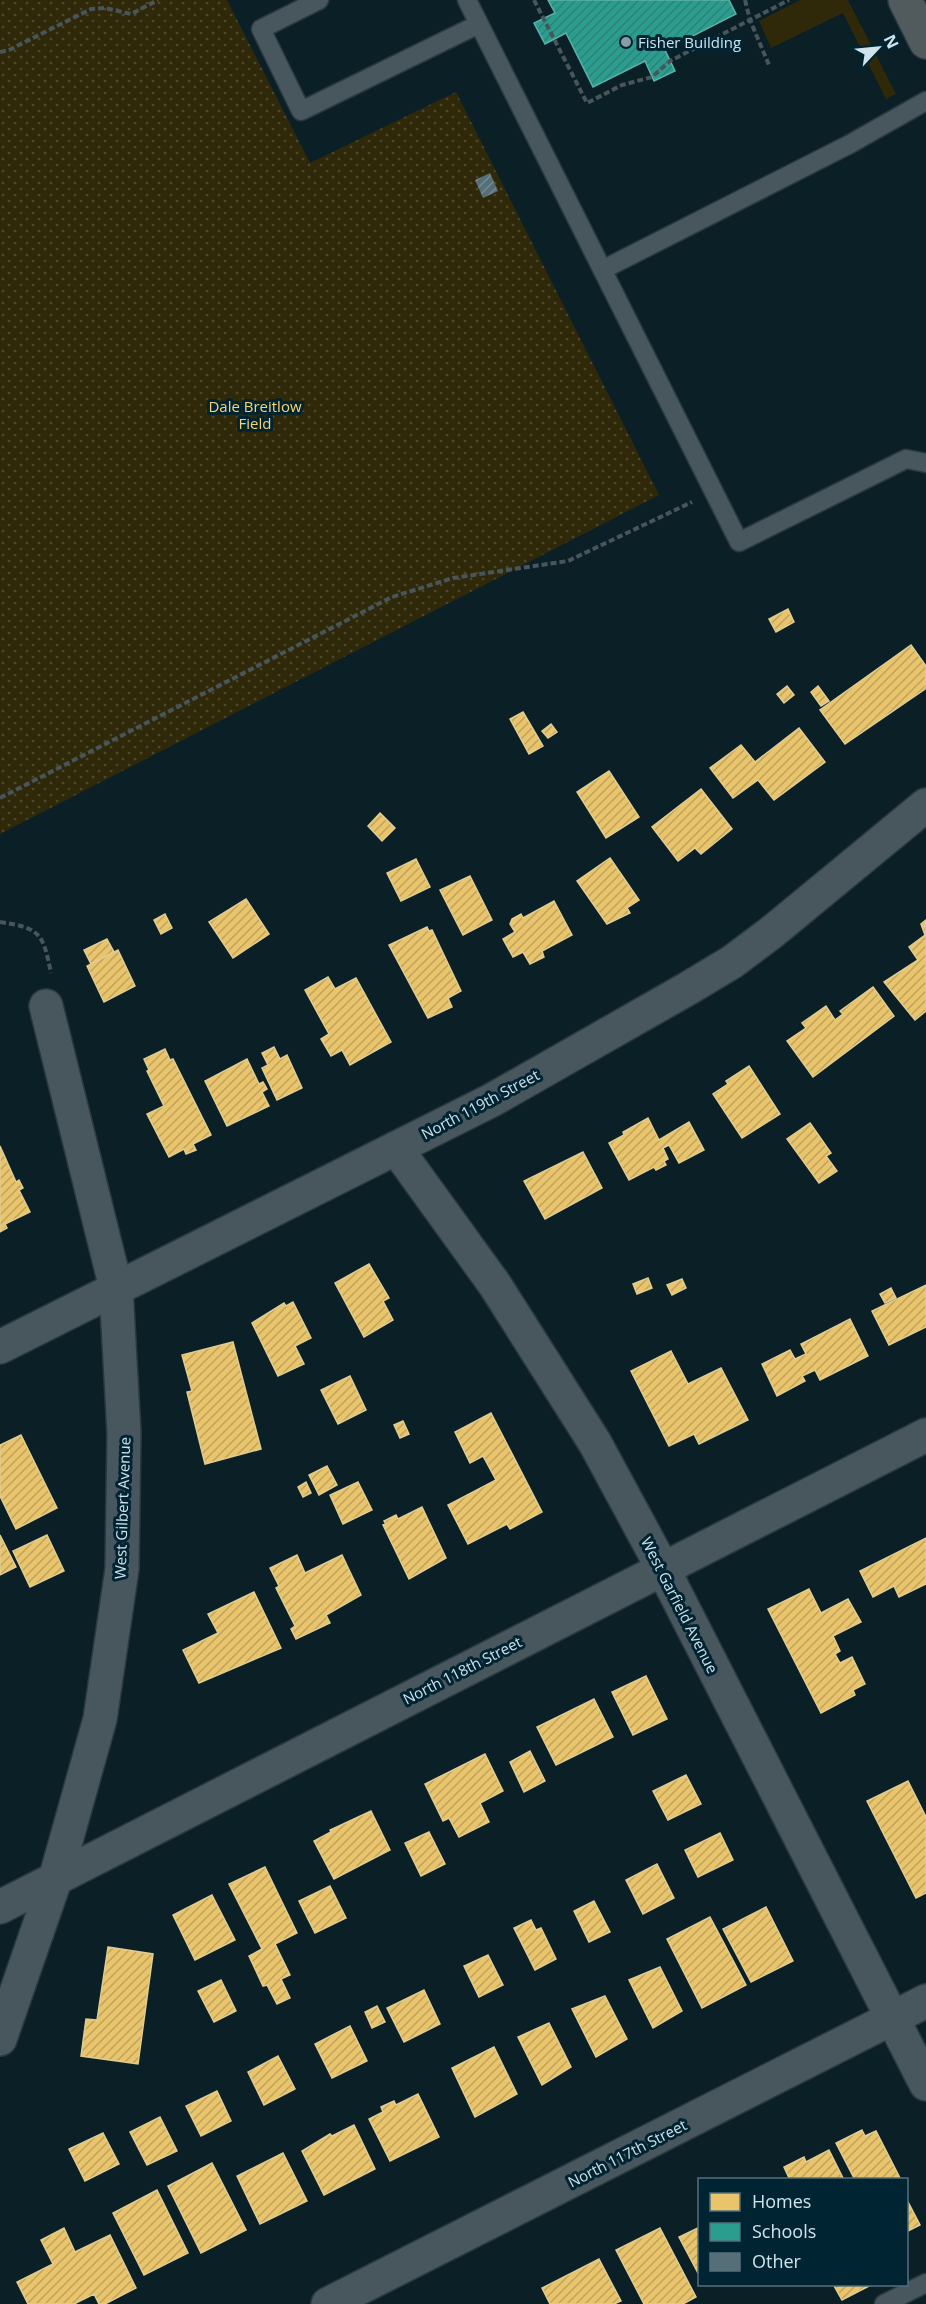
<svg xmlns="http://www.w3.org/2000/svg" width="926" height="2304" viewBox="0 0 926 2304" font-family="'Open Sans',sans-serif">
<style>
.grass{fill:#2f290a}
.park{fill:url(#park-dots)}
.homes{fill:url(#homes-hatch);stroke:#e1cd91;stroke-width:1.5}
.schools{fill:url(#schools-hatch);stroke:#5cb2ab;stroke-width:1.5}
.building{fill:url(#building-hatch)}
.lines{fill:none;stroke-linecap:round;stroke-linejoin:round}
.service-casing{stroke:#2c383f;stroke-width:21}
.minor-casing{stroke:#2c383f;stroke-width:36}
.secondary-casing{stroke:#2c383f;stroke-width:36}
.path{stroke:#48555b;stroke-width:4;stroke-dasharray:6 3;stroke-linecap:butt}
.service{stroke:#48565d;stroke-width:18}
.minor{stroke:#48565d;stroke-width:33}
.secondary{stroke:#515b5d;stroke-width:33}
.poi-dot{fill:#8a9ea7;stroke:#002432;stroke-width:2}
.labels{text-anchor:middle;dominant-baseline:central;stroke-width:6;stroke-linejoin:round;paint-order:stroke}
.poi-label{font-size:15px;fill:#cfe3ec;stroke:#002432;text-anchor:start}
.park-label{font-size:15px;fill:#f8d46f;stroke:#002432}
.street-label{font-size:15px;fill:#cfe3ec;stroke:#002432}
</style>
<defs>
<pattern id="park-dots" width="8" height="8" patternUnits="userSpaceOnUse" patternTransform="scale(1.5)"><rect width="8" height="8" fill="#2f290a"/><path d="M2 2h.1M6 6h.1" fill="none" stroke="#4c482e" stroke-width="1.8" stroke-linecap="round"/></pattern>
<pattern id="homes-hatch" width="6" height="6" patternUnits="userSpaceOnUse" patternTransform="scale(1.5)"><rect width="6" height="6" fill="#e9c46a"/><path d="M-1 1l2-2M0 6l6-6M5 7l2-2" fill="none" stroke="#bea461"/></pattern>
<pattern id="schools-hatch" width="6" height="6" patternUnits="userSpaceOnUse" patternTransform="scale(1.5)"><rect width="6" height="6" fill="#2a9d8f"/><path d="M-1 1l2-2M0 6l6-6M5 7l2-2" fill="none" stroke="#308279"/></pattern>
<pattern id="building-hatch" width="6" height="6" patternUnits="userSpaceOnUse" patternTransform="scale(1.5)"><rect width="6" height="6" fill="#556f79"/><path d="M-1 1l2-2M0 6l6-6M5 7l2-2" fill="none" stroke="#748a93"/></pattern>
</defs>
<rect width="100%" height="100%" fill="#0b1f27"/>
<path class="grass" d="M800,0H848L896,94L886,99L843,13L771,48L759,21Z"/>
<path class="park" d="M0,0H227L310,163L456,92L659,495L0,834Z"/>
<g class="homes">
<path d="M788,609L794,622L776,632L769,619Z"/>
<path d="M911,645L926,666L925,689L845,744L820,710Z"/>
<path d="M787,686L794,695L784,703L777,694Z"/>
<path d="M818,686L829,701L821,706L811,692Z"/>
<path d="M523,712L543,746L529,754L510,719Z"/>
<path d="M551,724L557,732L548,738L542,731Z"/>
<path d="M799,728L825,762L774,800L758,780L733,798L710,768L741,745L755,762Z"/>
<path d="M609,771L639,817L606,838L577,792Z"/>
<path d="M701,789L732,829L701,854L695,848L678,861L652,827Z"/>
<path d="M380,813L395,828L382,841L368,826Z"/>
<path d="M610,858L639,900L627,908L630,913L607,924L577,881Z"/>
<path d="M416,859L430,887L401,901L387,873Z"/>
<path d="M470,876L492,920L463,935L440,890Z"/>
<path d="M246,899L269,934L233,958L209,922Z"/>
<path d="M554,901L572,935L542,951L544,957L530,964L523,952L513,957L503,939L515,932L510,924L512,919L521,914L523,918Z"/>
<path d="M165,914L172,928L161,934L154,920Z"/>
<path d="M926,920V1011L915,1020L884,982L918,960L909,947L925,935L921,924Z"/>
<path d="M427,927L429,931L432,930L461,991L448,998L452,1007L428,1018L389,945Z"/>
<path d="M107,939L114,952L91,964L84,950Z"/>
<path d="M118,950L135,986L104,1002L87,966Z"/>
<path d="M328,977L335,989L356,978L391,1042L350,1065L342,1050L331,1056L321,1039L329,1034L305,990Z"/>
<path d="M873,987L894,1016L813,1077L787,1041L806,1028L802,1023L826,1006L835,1020L843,1014L840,1011Z"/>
<path d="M274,1047L280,1059L287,1055L302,1088L277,1100L262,1068L268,1065L262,1053Z"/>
<path d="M165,1049L170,1060L173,1059L211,1135L193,1144L196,1150L186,1154L184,1149L169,1157L147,1114L164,1106L147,1071L149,1070L144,1059Z"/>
<path d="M247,1059L259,1084L263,1082L267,1089L262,1092L269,1106L227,1126L205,1081Z"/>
<path d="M749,1066L780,1114L742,1138L713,1094L728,1084L726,1081Z"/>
<path d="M648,1118L659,1140L689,1122L704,1150L679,1163L669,1145L663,1148L668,1159L664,1161L666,1165L656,1170L654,1167L629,1180L609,1143L624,1135L623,1132Z"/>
<path d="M810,1123L831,1153L826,1156L837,1171L819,1183L787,1139Z"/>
<path d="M0,1146L16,1182L19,1180L23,1188L19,1190L30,1212L5,1224L7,1228L0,1232Z"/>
<path d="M583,1152L602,1188L545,1219L524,1181Z"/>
<path d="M369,1264L389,1298L383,1301L393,1320L364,1337L335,1283Z"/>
<path d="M648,1278L652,1288L637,1294L633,1284Z"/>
<path d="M682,1279L686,1288L672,1295L667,1285Z"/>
<path d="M926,1285V1327L889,1345L872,1311Z"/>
<path d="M891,1288L896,1298L885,1303L880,1294Z"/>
<path d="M293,1302L311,1338L295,1346L304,1364L278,1376L252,1323L284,1303L286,1306Z"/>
<path d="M850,1319L868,1356L820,1380L815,1370L802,1376L805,1381L777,1396L762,1364L790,1350L795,1359L806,1354L801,1344Z"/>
<path d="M233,1342L261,1449L205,1464L187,1392L192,1391L182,1355Z"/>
<path d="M671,1351L688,1384L721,1368L748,1420L699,1444L694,1434L669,1446L631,1371Z"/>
<path d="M350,1376L366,1410L338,1424L321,1390Z"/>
<path d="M491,1413L542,1512L510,1529L507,1524L468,1544L448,1505L496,1480L483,1456L470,1463L455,1432Z"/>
<path d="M403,1421L409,1434L400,1438L394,1425Z"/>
<path d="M21,1435L57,1508L16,1529L0,1496V1445Z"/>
<path d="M327,1466L337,1485L319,1495L309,1475Z"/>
<path d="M306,1482L311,1493L303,1497L298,1487Z"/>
<path d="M358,1482L372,1510L343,1524L330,1495Z"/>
<path d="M422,1507L446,1558L409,1579L383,1525L386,1524L384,1521L396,1515L398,1519Z"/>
<path d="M0,1535L16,1567L0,1575Z"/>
<path d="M47,1535L64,1571L30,1587L13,1551Z"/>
<path d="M926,1538V1584L899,1597L894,1586L873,1597L860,1571Z"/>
<path d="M297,1555L305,1573L342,1555L361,1595L326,1615L330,1623L296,1639L291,1629L295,1626L276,1588L279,1586L270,1568Z"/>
<path d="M809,1589L821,1613L848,1599L861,1622L833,1636L840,1651L835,1654L840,1663L852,1657L865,1684L853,1690L855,1695L821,1713L768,1609Z"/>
<path d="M254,1592L281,1648L199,1683L183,1650L218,1633L208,1614Z"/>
<path d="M646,1676L667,1719L633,1735L612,1692Z"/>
<path d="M594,1699L613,1737L556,1765L537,1727Z"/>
<path d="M530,1751L545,1781L524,1792L510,1762Z"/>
<path d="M485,1754L503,1791L480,1803L489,1822L459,1837L449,1818L443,1821L425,1784Z"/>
<path d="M686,1775L701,1804L668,1820L653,1791Z"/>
<path d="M908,1781L926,1817V1893L916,1898L867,1801Z"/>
<path d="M371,1811L390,1850L334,1879L314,1841L331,1832L330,1830Z"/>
<path d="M429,1832L445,1864L421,1876L405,1843Z"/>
<path d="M720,1833L733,1860L698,1877L685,1850Z"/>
<path d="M657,1864L674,1898L643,1914L626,1880Z"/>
<path d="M265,1867L297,1933L275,1944L290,1975L281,1979L290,1998L277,2004L267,1985L263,1986L249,1956L262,1949L229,1884Z"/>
<path d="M330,1886L346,1918L315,1933L299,1901Z"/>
<path d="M212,1895L235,1940L195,1960L173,1915Z"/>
<path d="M594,1901L610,1932L589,1942L574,1911Z"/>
<path d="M766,1907L793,1961L751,1982L723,1929Z"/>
<path d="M710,1917L746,1985L702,2008L667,1939Z"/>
<path d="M531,1920L536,1930L541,1928L556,1959L535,1970L514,1928Z"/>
<path d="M108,1947L153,1954L138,2064L81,2056L86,2019L97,2020Z"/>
<path d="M488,1955L503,1985L479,1997L464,1966Z"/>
<path d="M660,1967L682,2011L653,2028L629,1980Z"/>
<path d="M221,1980L236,2011L214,2022L198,1991Z"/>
<path d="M424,1990L440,2024L404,2042L387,2008Z"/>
<path d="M605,1996L627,2039L596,2057L572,2009Z"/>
<path d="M377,2006L385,2022L372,2028L365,2012Z"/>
<path d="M549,2023L571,2067L542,2085L518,2037Z"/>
<path d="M350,2026L367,2061L332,2078L315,2044Z"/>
<path d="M494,2047L517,2094L475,2117L452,2068Z"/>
<path d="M278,2056L295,2089L264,2105L248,2072Z"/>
<path d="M217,2091L231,2121L201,2136L186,2106Z"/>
<path d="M418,2094L439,2137L390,2161L369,2119L383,2112L381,2107L394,2101L396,2105Z"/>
<path d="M160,2117L177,2151L147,2165L130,2132Z"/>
<path d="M354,2125L375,2169L324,2195L302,2151L330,2134L332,2136Z"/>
<path d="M862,2130L865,2136L876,2131L901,2180H855L836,2143Z"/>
<path d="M103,2133L119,2164L85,2181L69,2149Z"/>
<path d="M829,2150L844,2180H790L784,2167L804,2157L806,2162Z"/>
<path d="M283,2153L307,2201L260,2224L237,2176Z"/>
<path d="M212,2163L246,2230L201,2253L168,2186Z"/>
<path d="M157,2190L188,2253L144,2275L113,2213Z"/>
<path d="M906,2198L920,2225L906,2232Z"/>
<path d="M700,2227V2272L698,2273L679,2237Z"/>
<path d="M64,2228L75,2252L110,2235L136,2288L105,2304H99L94,2294L74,2304H28L17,2282L53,2264L41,2240Z"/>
<path d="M660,2228L696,2297L683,2304H644L616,2250Z"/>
<path d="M599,2259L621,2301L614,2304H550L542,2288Z"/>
<path d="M833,2284H873L842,2300Z"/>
</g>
<path class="schools" d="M548,0H729L736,14L665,50L675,71L654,81L645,61L593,87L566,33L545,44L534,23L555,13Z"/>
<path class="building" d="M490,173L498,191L483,198L475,180Z"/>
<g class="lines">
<defs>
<g id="service">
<path d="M319,0L261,29L301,111L479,24"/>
<path d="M467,0L739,542L906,459L926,463"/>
<path d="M604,269L850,144L926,101"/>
<path d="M884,2304L926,2283"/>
</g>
<g id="minor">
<path d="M396,1148L495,1285L595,1443L662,1567L926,2084"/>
<path d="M0,1347L492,1100L687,989L732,962L772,932L926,805"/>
<path d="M0,1907L926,1435"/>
<path d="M0,2039L55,1880L100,1719L122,1569L124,1433L116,1288L46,1006"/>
<path d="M328,2304L926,2001"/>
</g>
<path id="secondary" d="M905,0L926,42"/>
</defs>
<use href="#service" class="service-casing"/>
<use href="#minor" class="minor-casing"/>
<use href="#secondary" class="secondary-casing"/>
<g class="path">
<path d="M534,0L587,103L622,85L652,77L670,61L789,0"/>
<path d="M745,0L750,20L769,65"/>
<path d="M0,52L9,50L91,9L105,8L131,14L158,0"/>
<path d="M0,798L392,597L453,578L568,561L692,502"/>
<path d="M0,922C41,928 43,934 51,973"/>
</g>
<use href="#service" class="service"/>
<use href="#minor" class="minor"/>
<use href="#secondary" class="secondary"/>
</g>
<circle class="poi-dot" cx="626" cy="42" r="6"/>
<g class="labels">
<g class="poi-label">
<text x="638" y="42">Fisher Building</text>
</g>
<g class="park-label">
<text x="255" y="406">Dale Breitlow<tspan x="255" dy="17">Field</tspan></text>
</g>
<g class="street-label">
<text transform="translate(480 1104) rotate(-28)">North 119th Street</text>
<text transform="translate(122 1508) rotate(-88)">West Gilbert Avenue</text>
<text transform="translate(680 1605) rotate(63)">West Garfield Avenue</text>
<text transform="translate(462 1670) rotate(-27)">North 118th Street</text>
<text transform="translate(627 2153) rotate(-27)">North 117th Street</text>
</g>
</g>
<rect x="698" y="2178" width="210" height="108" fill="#002432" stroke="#53707c" stroke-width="1.5"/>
<rect x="710" y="2193" width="30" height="18" fill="#e9c46a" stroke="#53707c" stroke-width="1.5"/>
<text x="752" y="2208" font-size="18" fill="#cfe3ec">Homes</text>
<rect x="710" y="2223" width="30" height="18" fill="#2a9d8f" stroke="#53707c" stroke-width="1.5"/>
<text x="752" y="2238" font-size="18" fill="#cfe3ec">Schools</text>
<rect x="710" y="2253" width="30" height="18" fill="#556f79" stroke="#53707c" stroke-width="1.5"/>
<text x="752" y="2268" font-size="18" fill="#cfe3ec">Other</text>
<g transform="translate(878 48) rotate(64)" stroke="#002432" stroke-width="4.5" paint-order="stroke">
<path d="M0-4.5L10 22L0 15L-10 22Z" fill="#cfe3ec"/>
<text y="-9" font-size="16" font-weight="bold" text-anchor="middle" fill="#cfe3ec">N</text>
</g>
</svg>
